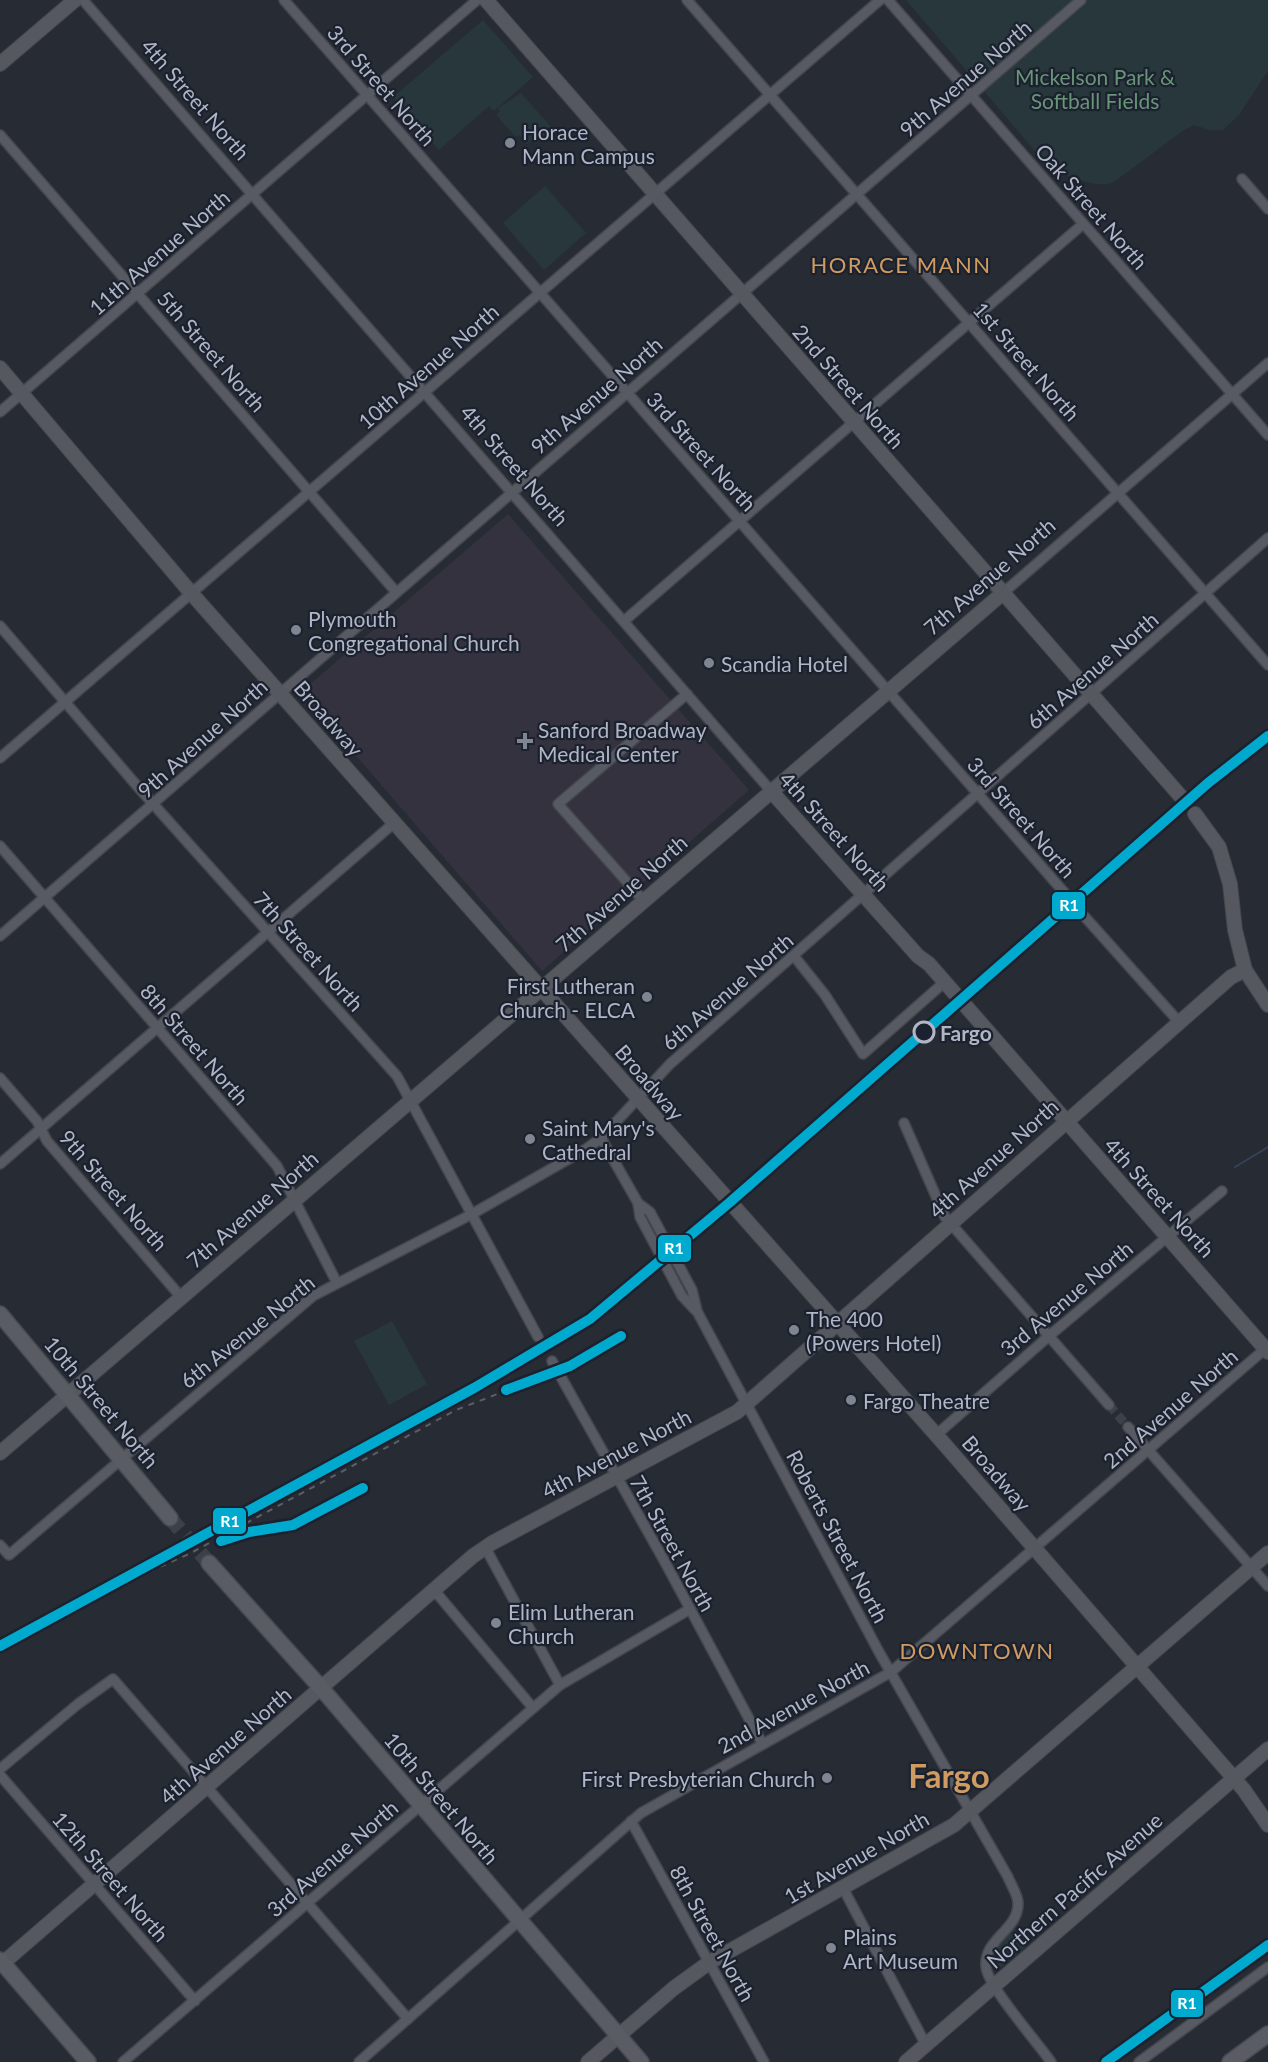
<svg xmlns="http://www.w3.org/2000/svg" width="1268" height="2062" viewBox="0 0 1268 2062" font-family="Lato,sans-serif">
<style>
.medical{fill:#34323f}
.green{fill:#27373b}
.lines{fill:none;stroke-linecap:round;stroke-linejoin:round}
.stream{stroke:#35415b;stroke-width:2}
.street-tunnel{stroke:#3c4049;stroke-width:9;stroke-dasharray:9 4.5;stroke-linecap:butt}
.primary-tunnel{stroke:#3c4049;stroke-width:15;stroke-dasharray:15 8;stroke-linecap:butt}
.street-casing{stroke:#43464c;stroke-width:12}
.secondary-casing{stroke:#43464c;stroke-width:16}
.primary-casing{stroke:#444850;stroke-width:18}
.street{stroke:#575a62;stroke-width:9}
.secondary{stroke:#565860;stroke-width:14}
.primary{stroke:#5a5c64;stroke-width:15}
.rail{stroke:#5b5e65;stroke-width:2;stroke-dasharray:6 6;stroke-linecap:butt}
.rail-1-casing{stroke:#1b212e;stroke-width:15}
.rail-1{stroke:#00a9ce;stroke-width:10}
.poi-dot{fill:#808592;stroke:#1b212e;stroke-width:2}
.stop-dot{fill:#1b212e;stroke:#b0b6c5;stroke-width:3}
.labels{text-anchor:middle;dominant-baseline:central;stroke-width:4.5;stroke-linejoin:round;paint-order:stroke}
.park-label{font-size:21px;fill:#689577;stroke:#1b212e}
.street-label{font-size:21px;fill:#b0b6c5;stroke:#1b212e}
.poi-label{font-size:21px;fill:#b0b6c5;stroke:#1b212e;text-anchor:start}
.stop-label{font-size:21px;font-weight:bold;fill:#b0b6c5;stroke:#1b212e;text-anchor:start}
.neighbourhood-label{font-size:22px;letter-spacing:1.5px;fill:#d09b61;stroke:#1b212e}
.town-label{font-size:33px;font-weight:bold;fill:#d09b61;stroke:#1b212e}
.line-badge{stroke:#1b212e;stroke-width:2}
.badge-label{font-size:16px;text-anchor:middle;font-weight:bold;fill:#fff}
</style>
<rect width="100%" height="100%" fill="#272b33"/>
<path class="medical" d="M508,514L749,790L542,971L301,692Z"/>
<g class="green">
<path d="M906,0H1268V71L1239,115L1223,130H1209L1194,125L1184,130L1114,182C1095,190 1072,175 1053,172Z"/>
<path d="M483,20L533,77L494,111L489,106L439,150L393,97Z"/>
<path d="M521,93L553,129L536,144L532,139L527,144L519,135L516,137L496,115L500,111L498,108Z"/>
<path d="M545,186L586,233L544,270L503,223Z"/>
<path d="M392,1321L427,1384L389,1405L354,1341Z"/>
<path d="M1014,1929L1024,1933L1030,1943L1000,1968L995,1967L994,1950Z"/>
</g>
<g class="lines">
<path class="stream" d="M1235,1167L1268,1147"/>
<path class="street-tunnel" d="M1109,1405L1128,1427"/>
<path class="primary-tunnel" d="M170,1518L209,1563"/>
<defs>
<g id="street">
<path d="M83,0L771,791"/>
<path d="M284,0L1069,898"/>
<path d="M687,0L1268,665"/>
<path d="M888,0L1268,435"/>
<path d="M0,135L396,592"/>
<path d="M1242,179L1268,209"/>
<path d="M0,412L477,0"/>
<path d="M1003,593L1268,363"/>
<path d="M624,621L1083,224"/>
<path d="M0,626L138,787L397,1076L538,1337"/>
<path d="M0,758L880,0"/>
<path d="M0,846L277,1166L337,1283"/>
<path d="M643,900L558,804L687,694"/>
<path d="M1085,917L1179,1022"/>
<path d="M0,936L1081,0"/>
<path d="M794,956L825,995L863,1054L939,987"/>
<path d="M0,1078L37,1121L47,1141L181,1297"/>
<path d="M904,1123L945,1217L1109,1405"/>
<path d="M601,1138L638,1203L640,1217L682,1296L698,1313L879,1652L1008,1877C1011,1885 1018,1895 1018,1903C1019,1930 983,1939 986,1967C987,1985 1038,2043 1051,2062"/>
<path d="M0,1164L394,823"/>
<path d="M638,1203L650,1212L692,1290L697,1311"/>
<path d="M552,1361L666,1564L762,1743"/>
<path d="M1128,1427L1268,1586"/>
<path d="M936,1435L1049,1336L1222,1191"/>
<path d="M0,1545L9,1555L313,1296L472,1214L586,1149L601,1138L670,1064L1268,538"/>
<path d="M485,1547L560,1685"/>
<path d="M434,1590L533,1708"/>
<path d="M0,1769L78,1704L113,1679L408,2019"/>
<path d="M0,1775L195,2001"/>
<path d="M631,1821L764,2062"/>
<path d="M843,1888L926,2045"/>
<path d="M123,2062L560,1685L690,1609"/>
<path d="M359,2062L641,1813L891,1672L1265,1349"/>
<path d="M1139,2062L1268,1967"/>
</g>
<g id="secondary">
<path d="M486,0L1183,799"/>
<path d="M0,64L75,0"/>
<path d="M0,368L192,594L946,1446L1244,1790L1268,1825"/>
<path d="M771,791L918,956L929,964L1268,1352"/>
<path d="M1195,814L1219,847L1230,884L1235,930L1245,970L1268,1005"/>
<path d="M0,1453L1003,593"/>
<path d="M3,1963L473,1556L492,1543L737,1412L1231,977L1245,970"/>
<path d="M588,2062L674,1988L710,1962L954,1825L1268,1553"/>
<path d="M906,2062L1268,1749"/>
</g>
<g id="primary">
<path d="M0,1314L170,1518"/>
<path d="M209,1563L322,1689L641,2062"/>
<path d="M0,1960L88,2062"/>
<path d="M1230,2062L1268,2034"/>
</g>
</defs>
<use href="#street" class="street-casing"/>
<use href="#secondary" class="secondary-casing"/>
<use href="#primary" class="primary-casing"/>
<use href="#street" class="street"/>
<use href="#secondary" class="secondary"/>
<use href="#primary" class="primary"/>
<g class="rail">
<path d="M235,1536L293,1525L363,1488"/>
<path d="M0,1648L53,1623L128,1581L189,1554L456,1410L570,1366L621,1336"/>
<path d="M1106,2062L1268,1945"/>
</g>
<defs>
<g id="rail-1">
<path d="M506,1390L570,1366L621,1336"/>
<path d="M221,1541L249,1532L293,1525L363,1488"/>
<path d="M0,1646L474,1388L590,1319L729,1203L1208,783L1268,736"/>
<path d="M1106,2062L1268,1945"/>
</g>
</defs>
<use href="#rail-1" class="rail-1-casing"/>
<use href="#rail-1" class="rail-1"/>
</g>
<g class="poi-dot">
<circle cx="510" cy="143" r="6"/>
<circle cx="296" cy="630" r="6"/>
<circle cx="709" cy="663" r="6"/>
<path d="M522 732h6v6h6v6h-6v6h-6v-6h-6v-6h6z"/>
<circle cx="647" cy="997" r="6"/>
<circle cx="530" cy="1139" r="6"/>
<circle cx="794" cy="1330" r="6"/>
<circle cx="851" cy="1400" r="6"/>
<circle cx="496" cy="1623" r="6"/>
<circle cx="827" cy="1778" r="6"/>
<circle cx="831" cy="1948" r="6"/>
</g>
<circle class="stop-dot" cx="924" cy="1032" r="10"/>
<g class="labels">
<g class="park-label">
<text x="1095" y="76">Mickelson Park &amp;<tspan x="1095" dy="24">Softball Fields</tspan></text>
</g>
<g class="street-label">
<text transform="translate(965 78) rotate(-41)">9th Avenue North</text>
<text transform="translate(382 85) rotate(49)">3rd Street North</text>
<text transform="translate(196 99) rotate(49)">4th Street North</text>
<text transform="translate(1092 206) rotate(49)">Oak Street North</text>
<text transform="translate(159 252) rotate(-41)">11th Avenue North</text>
<text transform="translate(212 351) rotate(49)">5th Street North</text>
<text transform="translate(1027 361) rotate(49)">1st Street North</text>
<text transform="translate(428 366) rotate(-41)">10th Avenue North</text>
<text transform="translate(849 386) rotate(49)">2nd Street North</text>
<text transform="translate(596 395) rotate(-41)">9th Avenue North</text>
<text transform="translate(702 451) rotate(48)">3rd Street North</text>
<text transform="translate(515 465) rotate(49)">4th Street North</text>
<text transform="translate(989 576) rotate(-41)">7th Avenue North</text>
<text transform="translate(1092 670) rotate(-41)">6th Avenue North</text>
<text transform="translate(329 718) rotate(49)">Broadway</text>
<text transform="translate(202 738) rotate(-42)">9th Avenue North</text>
<text transform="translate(1022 817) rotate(49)">3rd Street North</text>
<text transform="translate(835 831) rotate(48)">4th Street North</text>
<text transform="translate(621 893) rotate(-41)">7th Avenue North</text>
<text transform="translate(309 951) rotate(48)">7th Street North</text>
<text transform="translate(727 991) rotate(-41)">6th Avenue North</text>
<text transform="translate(195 1044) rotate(49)">8th Street North</text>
<text transform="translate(650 1082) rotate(49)">Broadway</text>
<text transform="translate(993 1158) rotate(-42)">4th Avenue North</text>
<text transform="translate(114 1190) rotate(49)">9th Street North</text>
<text transform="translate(1160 1197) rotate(48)">4th Street North</text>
<text transform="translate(252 1209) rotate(-41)">7th Avenue North</text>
<text transform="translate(1066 1298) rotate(-40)">3rd Avenue North</text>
<text transform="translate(247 1331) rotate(-39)">6th Avenue North</text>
<text transform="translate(102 1402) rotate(50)">10th Street North</text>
<text transform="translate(1170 1408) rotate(-41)">2nd Avenue North</text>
<text transform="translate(616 1453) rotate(-28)">4th Avenue North</text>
<text transform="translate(997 1473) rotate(49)">Broadway</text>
<text transform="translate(838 1536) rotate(62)">Roberts Street North</text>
<text transform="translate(673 1543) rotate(61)">7th Street North</text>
<text transform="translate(793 1706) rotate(-29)">2nd Avenue North</text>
<text transform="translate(225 1745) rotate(-41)">4th Avenue North</text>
<text transform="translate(442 1798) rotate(50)">10th Street North</text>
<text transform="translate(856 1857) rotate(-30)">1st Avenue North</text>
<text transform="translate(332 1858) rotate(-41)">3rd Avenue North</text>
<text transform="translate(111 1876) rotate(49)">12th Street North</text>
<text transform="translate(1074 1890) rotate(-41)">Northern Pacific Avenue</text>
<text transform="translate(713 1933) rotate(61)">8th Street North</text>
</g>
<g class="poi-label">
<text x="522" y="131">Horace<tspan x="522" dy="24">Mann Campus</tspan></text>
<text x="308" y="618">Plymouth<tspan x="308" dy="24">Congregational Church</tspan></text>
<text x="721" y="663">Scandia Hotel</text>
<text x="538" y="729">Sanford Broadway<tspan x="538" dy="24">Medical Center</tspan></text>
<text x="635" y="985" text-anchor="end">First Lutheran<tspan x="635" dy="24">Church - ELCA</tspan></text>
<text x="542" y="1127">Saint Mary's<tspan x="542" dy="24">Cathedral</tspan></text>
<text x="806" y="1318">The 400<tspan x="806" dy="24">(Powers Hotel)</tspan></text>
<text x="863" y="1400">Fargo Theatre</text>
<text x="508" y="1611">Elim Lutheran<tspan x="508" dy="24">Church</tspan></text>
<text x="815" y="1778" text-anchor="end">First Presbyterian Church</text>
<text x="843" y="1936">Plains<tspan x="843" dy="24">Art Museum</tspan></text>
</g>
<g class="stop-label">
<text x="940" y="1032">Fargo</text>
</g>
<g class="neighbourhood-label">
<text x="901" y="264">HORACE MANN</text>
<text x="977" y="1650">DOWNTOWN</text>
</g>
<g class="town-label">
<text x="949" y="1775">Fargo</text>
</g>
</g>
<g class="line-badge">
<rect x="1051" y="891" width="35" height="29" rx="6" fill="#00a9ce"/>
<rect x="657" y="1234" width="35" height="29" rx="6" fill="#00a9ce"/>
<rect x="212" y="1507" width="35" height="28" rx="6" fill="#00a9ce"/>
<rect x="1170" y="1989" width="34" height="29" rx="6" fill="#00a9ce"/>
</g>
<g class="badge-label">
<text x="1069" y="911">R1</text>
<text x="674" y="1254">R1</text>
<text x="230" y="1527">R1</text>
<text x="1187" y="2009">R1</text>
</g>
</svg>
